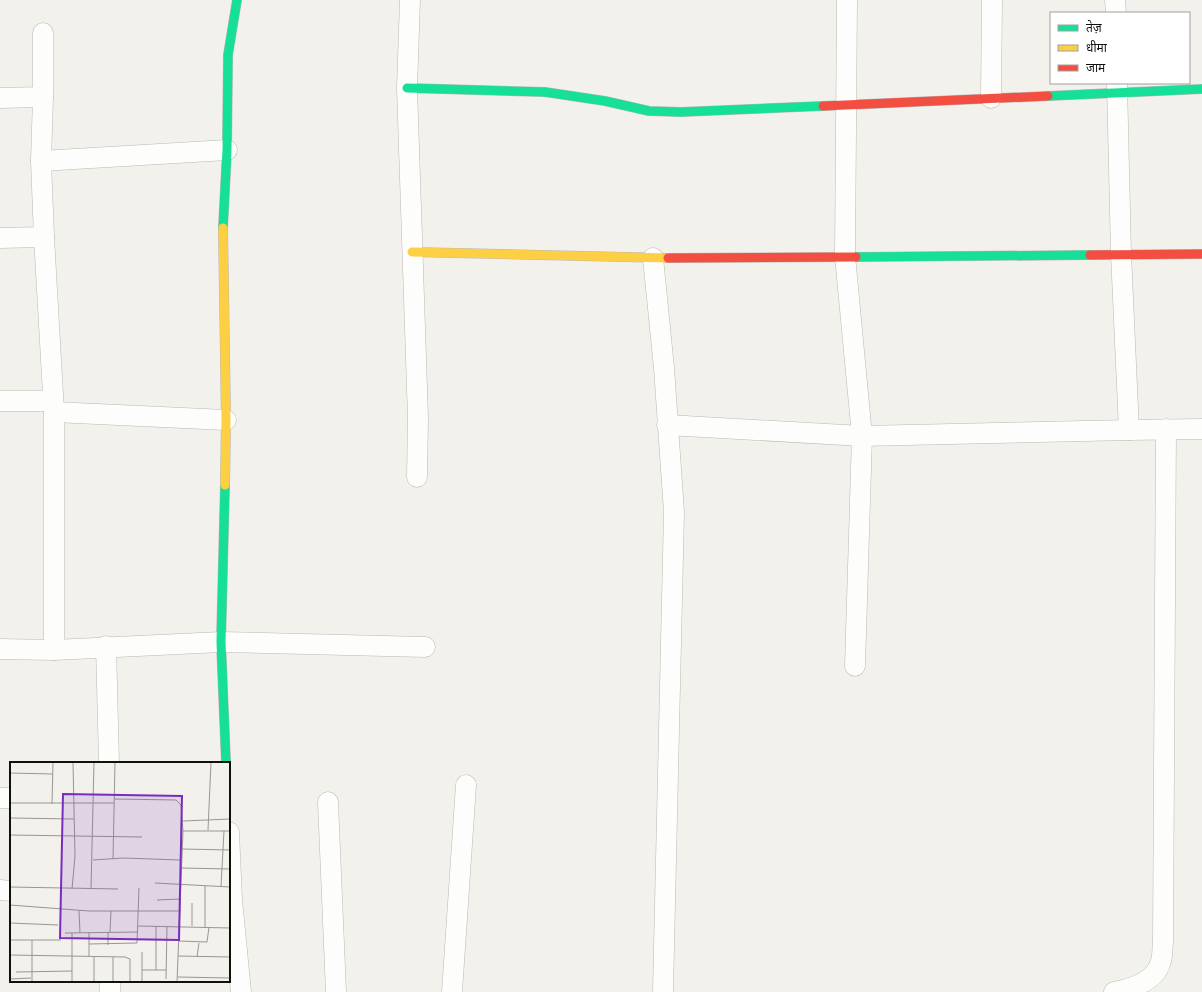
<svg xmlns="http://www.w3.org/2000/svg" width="1202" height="992" viewBox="0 0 1202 992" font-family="Rubik,'Noto Sans Devanagari',sans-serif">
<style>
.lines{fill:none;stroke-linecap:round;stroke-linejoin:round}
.street-casing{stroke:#b9b9b5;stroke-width:21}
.fast-casing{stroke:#b9b9b5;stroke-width:10}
.slow-casing{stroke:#b9b9b5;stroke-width:10}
.jam-casing{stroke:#b9b9b5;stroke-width:10}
.street{stroke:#fdfdfc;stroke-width:20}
.fast{stroke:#16e098;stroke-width:9}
.slow{stroke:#ffcf43;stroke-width:9}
.jam{stroke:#f24e42;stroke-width:9}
.inset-road{fill:none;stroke:#989792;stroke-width:1}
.view{fill:#7b2cbf;fill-opacity:0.15;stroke:#7b2cbf;stroke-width:2}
.inset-edge{fill:none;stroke:#10100c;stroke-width:2}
</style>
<rect width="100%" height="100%" fill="#f2f1eb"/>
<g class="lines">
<defs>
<g id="street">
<path d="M410,0L407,88L418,418L417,477"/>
<path d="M847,0L845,256L862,436L855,666"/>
<path d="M1115,0L1116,13"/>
<path d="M43,33V97L41,161L44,237L54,412V650"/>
<path d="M1117,83L1121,254L1129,430"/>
<path d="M0,98L43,97"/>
<path d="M991,98L992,0"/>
<path d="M41,161L227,150"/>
<path d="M0,238L44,237"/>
<path d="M653,258L664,368L674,512L663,991"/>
<path d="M0,401H53"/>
<path d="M54,412L226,420"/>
<path d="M667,425L862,436L1129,430L1202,429"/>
<path d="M106,646L109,763"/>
<path d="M0,649L54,650L221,642L425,647"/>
<path d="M0,798H11"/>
<path d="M328,802L336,992"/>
<path d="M229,832L232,900L241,992"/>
<path d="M0,890L11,891"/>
<path d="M110,992V981"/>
<path d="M452,992L466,785"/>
<path d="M1114,992C1130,989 1154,982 1160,964C1163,958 1162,949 1163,942L1166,429"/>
</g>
<g id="fast">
<path d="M407,88L545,92L605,101L649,111L681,112L823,106"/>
<path d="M1048,96L1202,89"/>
<path d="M223,228L227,150L228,55L237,0"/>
<path d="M856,257L1090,255"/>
<path d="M225,485L221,642L226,763"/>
</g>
<g id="slow">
<path d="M223,228L226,420L225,485"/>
<path d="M412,252L668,258"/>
</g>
<g id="jam">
<path d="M823,106L1048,96"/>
<path d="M1090,255L1202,254"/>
<path d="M668,258L856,257"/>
</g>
</defs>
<use href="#street" class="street-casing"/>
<use href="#fast" class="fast-casing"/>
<use href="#slow" class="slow-casing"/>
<use href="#jam" class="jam-casing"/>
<use href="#street" class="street"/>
<use href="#fast" class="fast"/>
<use href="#slow" class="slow"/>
<use href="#jam" class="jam"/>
</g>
<g transform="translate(10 762)">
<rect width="220" height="220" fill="#f2f1eb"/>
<path class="inset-road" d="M0,11L43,12M104,37L166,38L171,43L173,69L167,220M0,41H104M42,42L43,0M0,56L64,57M173,59L220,57M198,68L201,0M173,69H220M0,73L132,75M172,87L220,88M103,97L105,0M83,98L113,96L170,98M171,106L220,107M145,121L220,125M211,124L214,69M0,125L108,127M62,127L65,94L63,1M81,127L84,0M147,138L170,137M0,143L79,149H170M69,149L70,171M0,161L48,163M128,164L220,166M146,164V208M182,164V141M195,165V124M100,170L101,149M55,171L128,170M0,178H22M169,179L197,180L199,165M79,182L127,181L129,126M98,183V170M132,190V220M0,193L115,195L120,197V220M79,194V171M168,194L220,195M84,195V220M187,195L189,181M132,208H156M6,210L62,209M168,215L220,216M0,217L21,216M156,217L157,164M22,220V178H51M62,220V171M103,220V195"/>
<path class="view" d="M53,32L172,34L169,178L50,176Z"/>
<rect width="220" height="220" class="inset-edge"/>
</g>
<rect x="1050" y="12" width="140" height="72" fill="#ffffff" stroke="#9f9f9e"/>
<rect x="1058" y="25" width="20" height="6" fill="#16e098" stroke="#9f9f9e"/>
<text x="1086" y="32" font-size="12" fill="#10100c">तेज़</text>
<rect x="1058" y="45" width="20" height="6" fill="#ffcf43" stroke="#9f9f9e"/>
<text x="1086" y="52" font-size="12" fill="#10100c">धीमा</text>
<rect x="1058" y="65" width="20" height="6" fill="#f24e42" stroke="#9f9f9e"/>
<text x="1086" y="72" font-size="12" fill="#10100c">जाम</text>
</svg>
